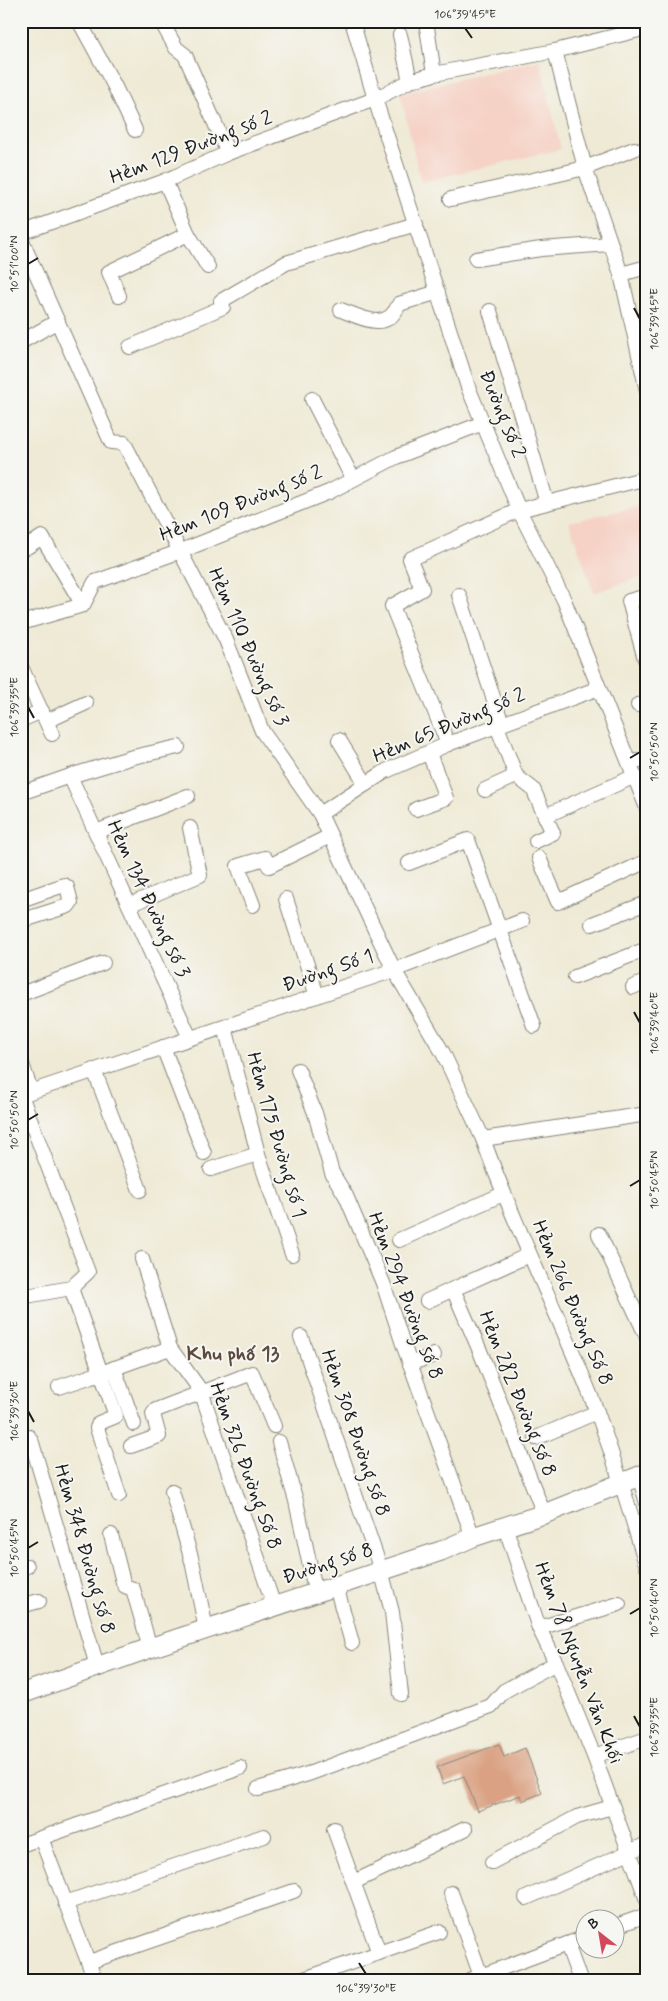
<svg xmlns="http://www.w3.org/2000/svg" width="668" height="2001" viewBox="0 0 668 2001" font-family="Mynerve,sans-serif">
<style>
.built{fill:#f6d1c5}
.building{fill:#daa283}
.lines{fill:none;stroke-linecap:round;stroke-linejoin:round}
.street-casing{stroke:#868378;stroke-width:16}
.secondary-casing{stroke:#868378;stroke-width:21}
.street{stroke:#fff;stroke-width:14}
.secondary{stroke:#fff;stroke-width:19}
.ticks{fill:none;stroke:#1c1c1c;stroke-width:2}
.labels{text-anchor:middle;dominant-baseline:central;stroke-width:4;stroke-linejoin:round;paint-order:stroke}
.street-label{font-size:20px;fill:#1c1c1c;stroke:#f6f6f2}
.neighbourhood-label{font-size:21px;font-weight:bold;fill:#5e4b40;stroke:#f6f6f2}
.neatline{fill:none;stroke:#1c1c1c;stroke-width:2}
.ticks-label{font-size:12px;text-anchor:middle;fill:#1c1c1c}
</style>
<rect width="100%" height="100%" fill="#f6f6f2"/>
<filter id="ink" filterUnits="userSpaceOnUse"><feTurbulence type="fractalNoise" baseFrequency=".02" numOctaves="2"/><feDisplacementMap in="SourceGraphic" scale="10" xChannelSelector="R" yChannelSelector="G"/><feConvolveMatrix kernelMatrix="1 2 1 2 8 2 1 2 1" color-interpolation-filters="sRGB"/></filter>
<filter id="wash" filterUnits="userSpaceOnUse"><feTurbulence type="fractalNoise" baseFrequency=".0096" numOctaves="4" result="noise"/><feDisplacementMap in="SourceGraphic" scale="20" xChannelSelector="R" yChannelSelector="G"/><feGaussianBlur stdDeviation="1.12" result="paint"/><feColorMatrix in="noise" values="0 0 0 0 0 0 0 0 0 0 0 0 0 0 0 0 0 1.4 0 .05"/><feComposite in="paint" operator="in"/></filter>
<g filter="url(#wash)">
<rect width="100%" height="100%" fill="#efead5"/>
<g class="built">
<path d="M540,60L561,149L421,182L400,93Z"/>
<path d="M643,505L647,518V575L594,593L569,522Z"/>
</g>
<g id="blocks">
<path class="building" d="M499,1744L504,1757L525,1748L542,1793L522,1801L520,1795L478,1811L464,1776L443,1784L437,1767Z"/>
</g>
</g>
<g filter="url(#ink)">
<use href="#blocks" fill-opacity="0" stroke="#868378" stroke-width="1"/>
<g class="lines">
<defs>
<g id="street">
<path d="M79,21L114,85L135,130"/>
<path d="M161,21L176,48L185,55L228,153"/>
<path d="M352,21L375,99L468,387L519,510L564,600L647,808"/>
<path d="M426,21L434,74"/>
<path d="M400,35L410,81"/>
<path d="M555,51L585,168L621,274L647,391"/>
<path d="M451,199L585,168L634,149"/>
<path d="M21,233L165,181L228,153L375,99L410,81L434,74L555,51L647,28"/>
<path d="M188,234L208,267"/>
<path d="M21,239L111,442L124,443L226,640L262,731L320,814L394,970L522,921"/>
<path d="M476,259L541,249L610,244"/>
<path d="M621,274L647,267"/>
<path d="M119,296L109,272L188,234L165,181"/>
<path d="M341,310C363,318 387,333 399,304L438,292"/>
<path d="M490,311L547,503"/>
<path d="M21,342L58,321"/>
<path d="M130,347L223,307L221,301L286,263L416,224"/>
<path d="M312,399L353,479"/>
<path d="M21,537L27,547L42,537L83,605"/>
<path d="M459,595L502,724"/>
<path d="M21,623L83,605L95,582L181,551L329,492L396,457L483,423"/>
<path d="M645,659L629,601L647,596"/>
<path d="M21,667L52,734"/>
<path d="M638,705L647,704"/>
<path d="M21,720L42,711"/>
<path d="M47,721L86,703"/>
<path d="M339,740L366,784"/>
<path d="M448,744L392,606L422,589L410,559L519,510L647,478"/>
<path d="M630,762L647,760"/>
<path d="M70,776L190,1038"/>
<path d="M516,776L533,789L545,816L635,776"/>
<path d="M485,790L516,776L497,726"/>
<path d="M21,793L70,776L133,757L178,747"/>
<path d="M416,809L446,798L429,753"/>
<path d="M320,814L386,771L448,744L599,688"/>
<path d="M96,832L188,796"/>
<path d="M536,841L553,833L545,816"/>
<path d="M539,858L558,902L647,861"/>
<path d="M409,863L468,840L534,1026"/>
<path d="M286,899L317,996"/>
<path d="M21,900L64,885L67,887L71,902L68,906L27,919H21"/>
<path d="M129,905L200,875L190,828"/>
<path d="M253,905L238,866L265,858L269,866L330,836"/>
<path d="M592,924L647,903"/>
<path d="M575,977L647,949"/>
<path d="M633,987L647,981"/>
<path d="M21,994L103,963"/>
<path d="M225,1027L258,1154L292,1254"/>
<path d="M163,1047L204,1153"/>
<path d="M21,1061L31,1091"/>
<path d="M94,1070L140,1190"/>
<path d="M298,1070L315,1113L332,1173L346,1196L383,1283L403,1344L473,1537"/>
<path d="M21,1095L394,970L443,1053L483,1139L647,1114"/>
<path d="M21,1095L88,1272L71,1288L101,1373L59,1387"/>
<path d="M483,1139C516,1232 562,1320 597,1412C616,1463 631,1515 647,1567"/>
<path d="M211,1169L258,1154"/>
<path d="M599,1234L647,1337"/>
<path d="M399,1240L503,1194"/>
<path d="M142,1259L170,1348L201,1391L274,1606"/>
<path d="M453,1289L480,1351L544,1514"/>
<path d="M21,1297L71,1288"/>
<path d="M427,1301L529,1255"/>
<path d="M301,1337L381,1570L392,1612L401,1694"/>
<path d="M410,1364L434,1355"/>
<path d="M114,1368L134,1424"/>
<path d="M536,1438L597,1412"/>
<path d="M21,1439L29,1437L32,1443L97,1666"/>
<path d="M279,1442L296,1501L316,1594"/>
<path d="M131,1446L159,1436L153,1414L156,1410L252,1373L274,1426"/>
<path d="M639,1476L647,1503"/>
<path d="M172,1491L192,1561L206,1629"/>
<path d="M119,1495L97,1428L99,1423L116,1416L101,1373L170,1348"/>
<path d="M505,1526L539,1628L556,1663L594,1756L647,1900"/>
<path d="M111,1535L123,1582L125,1586L133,1589L150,1648"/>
<path d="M21,1568L27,1566"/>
<path d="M336,1586L352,1643"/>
<path d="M21,1606L39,1601"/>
<path d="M539,1628L619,1604"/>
<path d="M594,1756L647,1738"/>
<path d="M258,1789L311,1773L491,1706L504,1691L556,1663"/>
<path d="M334,1829L379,1953"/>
<path d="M41,1838L95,1980"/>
<path d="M21,1845L240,1768"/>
<path d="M492,1862L577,1817L612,1807"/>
<path d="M354,1882L465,1829"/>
<path d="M451,1893L481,1976"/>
<path d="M526,1898L647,1844"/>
<path d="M65,1903L264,1836"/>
<path d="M616,1926L647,1915"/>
<path d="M567,1944L580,1980"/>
<path d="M89,1962L294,1891"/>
<path d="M301,1980L439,1932"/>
<path d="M470,1980L586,1937"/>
</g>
<path id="secondary" d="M21,1694L150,1648L441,1551L473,1537L544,1514L647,1473"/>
</defs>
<use href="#street" class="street-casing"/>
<use href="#secondary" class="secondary-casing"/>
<use href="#street" class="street"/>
<use href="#secondary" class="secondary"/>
</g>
</g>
<path class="ticks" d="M465,28L472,38M28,264L38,258M634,308L640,319M28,707L34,718M630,758L640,752M634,1012L640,1023M28,1120L38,1114M630,1186L640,1180M28,1411L34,1422M28,1548L38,1542M630,1614L640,1608M634,1716L640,1727M359,1963L366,1974"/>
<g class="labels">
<g class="street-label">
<text transform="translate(191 148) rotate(-21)">Hẻm 129 Đường số 2</text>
<text transform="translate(502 414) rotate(68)">Đường số 2</text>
<text transform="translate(241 504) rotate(-22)">Hẻm 109 Đường số 2</text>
<text transform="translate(248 647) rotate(66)">Hẻm 110 Đường số 3</text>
<text transform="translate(449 726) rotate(-23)">Hẻm 65 Đường số 2</text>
<text transform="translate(148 899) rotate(65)">Hẻm 134 Đường số 3</text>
<text transform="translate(328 971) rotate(-19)">Đường Số 1</text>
<text transform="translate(276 1135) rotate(74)">Hẻm 175 Đường số 1</text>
<text transform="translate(405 1296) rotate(69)">Hẻm 294 Đường số 8</text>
<text transform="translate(572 1303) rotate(67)">Hẻm 266 Đường Số 8</text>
<text transform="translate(517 1394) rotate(68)">Hẻm 282 Đường số 8</text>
<text transform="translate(355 1433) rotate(71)">Hẻm 308 Đường số 8</text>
<text transform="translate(245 1466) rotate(70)">Hẻm 326 Đường Số 8</text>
<text transform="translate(84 1549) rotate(74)">Hẻm 348 Đường số 8</text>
<text transform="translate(328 1564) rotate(-18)">Đường số 8</text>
<text transform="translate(578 1663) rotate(69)">Hẻm 78 Nguyễn Văn Khối</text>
</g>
<g class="neighbourhood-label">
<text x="233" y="1354">Khu phố 13</text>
</g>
</g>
<rect width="668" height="2001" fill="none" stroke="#f6f6f2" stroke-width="55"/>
<g transform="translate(600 1934) rotate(329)"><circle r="24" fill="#f6f6f2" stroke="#9f9f9c"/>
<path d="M0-4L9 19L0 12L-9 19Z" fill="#d1495b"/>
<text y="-8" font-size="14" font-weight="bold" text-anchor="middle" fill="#1c1c1c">B</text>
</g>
<rect x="28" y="28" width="612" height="1946" class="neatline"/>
<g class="ticks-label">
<text x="465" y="18">106°39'45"E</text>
<text transform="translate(14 264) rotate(-90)" y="4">10°51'00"N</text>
<text transform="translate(654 319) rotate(-90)" y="4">106°39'45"E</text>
<text transform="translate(14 707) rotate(-90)" y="4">106°39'35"E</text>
<text transform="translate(654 752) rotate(-90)" y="4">10°50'50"N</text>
<text transform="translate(654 1023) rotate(-90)" y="4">106°39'40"E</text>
<text transform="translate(14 1120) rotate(-90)" y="4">10°50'50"N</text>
<text transform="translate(654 1180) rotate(-90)" y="4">10°50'45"N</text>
<text transform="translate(14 1411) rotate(-90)" y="4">106°39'30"E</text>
<text transform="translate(14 1548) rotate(-90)" y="4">10°50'45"N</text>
<text transform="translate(654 1608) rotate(-90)" y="4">10°50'40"N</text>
<text transform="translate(654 1727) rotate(-90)" y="4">106°39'35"E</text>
<text x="366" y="1992">106°39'30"E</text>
</g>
</svg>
